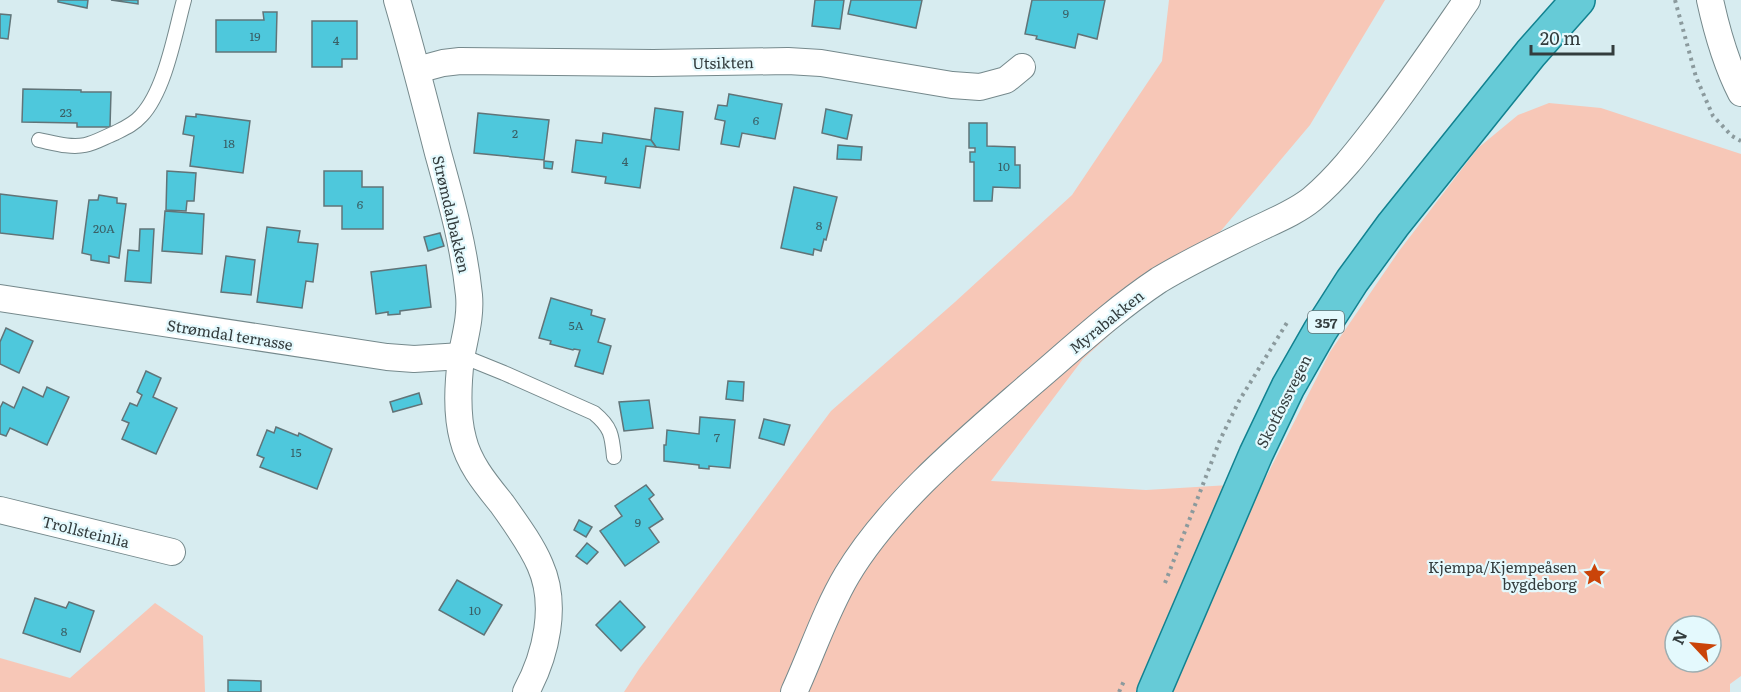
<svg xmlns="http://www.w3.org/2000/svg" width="1741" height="692" viewBox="0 0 1741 692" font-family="Literata,serif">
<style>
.green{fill:#f7c7b7;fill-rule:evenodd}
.building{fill:#4ec8dc;stroke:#617478;stroke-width:1.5}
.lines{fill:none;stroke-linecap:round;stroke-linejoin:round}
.service-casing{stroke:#75898c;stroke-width:16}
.minor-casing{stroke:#75898c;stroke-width:28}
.primary-casing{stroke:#128290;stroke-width:36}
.path{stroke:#8b9a9d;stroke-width:4;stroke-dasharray:3 4.5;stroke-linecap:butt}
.service{stroke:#fff;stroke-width:14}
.minor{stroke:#fff;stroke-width:26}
.primary{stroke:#66cbd7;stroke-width:33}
.labels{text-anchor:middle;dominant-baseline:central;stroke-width:4.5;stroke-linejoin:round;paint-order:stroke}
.number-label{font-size:12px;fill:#3a5f65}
.shield{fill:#e4f9fd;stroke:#687577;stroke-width:1.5}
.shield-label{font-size:14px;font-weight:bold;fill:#333c3d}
.street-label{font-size:15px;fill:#333c3d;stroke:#e4f9fd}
.poi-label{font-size:15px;fill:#333c3d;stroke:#e4f9fd;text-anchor:end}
</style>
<rect width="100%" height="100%" fill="#d7ecf0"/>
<g class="green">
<path d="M1169,0H1385L1310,125L1209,245L1083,359L991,481L1146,490L1263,483L1330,352L1399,251L1478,148L1518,115L1549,103L1601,108L1741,154V676L1730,684V692H624L639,669L831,411L955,302L1072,195L1162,61ZM1675,626H1711V662H1675Z"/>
<path d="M155,603L203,636L205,692H0V658L70,678Z"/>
</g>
<g class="building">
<path d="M58,0H88L87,8L58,2Z"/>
<path d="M111,0H138V4Z"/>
<path d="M815,0H844L840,29L812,26Z"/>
<path d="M851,0H922L916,28L848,14Z"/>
<path d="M1032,0H1105L1097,39L1078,34L1075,48L1036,39L1037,36L1025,34Z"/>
<path d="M263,12H277L276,52H216V20H264Z"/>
<path d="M0,14L11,15L8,39L0,38Z"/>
<path d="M312,21H357V59H342V67H312Z"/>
<path d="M23,89L81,90V92H111L110,127H77V123L22,122Z"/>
<path d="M729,94L782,104L775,139L742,133L739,147L721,144L725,121L715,119L718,105L727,106Z"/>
<path d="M655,108L683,112L679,150L656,147L651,140Z"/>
<path d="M826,109L852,115L847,139L822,133Z"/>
<path d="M478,113L549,120L544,160L474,153Z"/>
<path d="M196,114L250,121L243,173L190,166L194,136L183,134L186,116L196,117Z"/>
<path d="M969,123H987V146L1015,147V165H1020V188L993,187L992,201H974V162H970V152H975V148H969Z"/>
<path d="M603,133L651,140L656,147L646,146L640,188L605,183L606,177L572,172L576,140L602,143Z"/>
<path d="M838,145L862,147L861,160L837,159Z"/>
<path d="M544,161L553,162L552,169L544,168Z"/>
<path d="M167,171L196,173L194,201H187L186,211L166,210Z"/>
<path d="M324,171H362V187H383V229H342V206H324Z"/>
<path d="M794,187L837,197L826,240L824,239L821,251L814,249L813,255L781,248Z"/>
<path d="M0,194L57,201L53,239L0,233Z"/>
<path d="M99,195L117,198V203L126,204L119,258L109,256V263L91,260V255L82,253L89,200H98Z"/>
<path d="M165,211L204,214L202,254L162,251Z"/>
<path d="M267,227L300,231L298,242L318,244L313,282L306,281L302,308L257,302Z"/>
<path d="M140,229H154L151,283L125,281L128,250L139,251Z"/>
<path d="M440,233L444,246L428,251L424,237Z"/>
<path d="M226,256L255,260L251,295L221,292Z"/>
<path d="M426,265L431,307L400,311V314L388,315V312L376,314L371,272Z"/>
<path d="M551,298L592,310L591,315L605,319L598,342L611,346L603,374L575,366L580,350L574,349L573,350L550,344L551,341L539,338Z"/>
<path d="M6,328L33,341L19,373L0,364V342Z"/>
<path d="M146,371L161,378L153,397L177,408L156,454L122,439L129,423L122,420L130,403L137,406L142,395L137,392Z"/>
<path d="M728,381L744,382L743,401L726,399Z"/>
<path d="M23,387L43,397L47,387L69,397L47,445L10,428L6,436L0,434V408L3,402L14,408Z"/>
<path d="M419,393L422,404L393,412L390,402Z"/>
<path d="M649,400L653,428L624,431L619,402Z"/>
<path d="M700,417L735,420L730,468L709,466V469L699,468V465L664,461V445H666L667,430L699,434Z"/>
<path d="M764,419L790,425L784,445L759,438Z"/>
<path d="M276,427L298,436L299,433L332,449L317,489L260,467L264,458L257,455L267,430L274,433Z"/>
<path d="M646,485L654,495L649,499L663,519L649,528L659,542L625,566L600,531L622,516L615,506Z"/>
<path d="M579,520L592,527L586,537L574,530Z"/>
<path d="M587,543L598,552L587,564L576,556Z"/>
<path d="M457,580L502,605L484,635L439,610Z"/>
<path d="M35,598L66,608L69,602L94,611L80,652L23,633Z"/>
<path d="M620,601L645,627L621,651L596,625Z"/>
<path d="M228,680L261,681V692H228Z"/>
</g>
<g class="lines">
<defs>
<g id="service">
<path d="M39,140C54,143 70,148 85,145C95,143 105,137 115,133C125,128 134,124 141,116C165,91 175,33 184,0"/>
<path d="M462,356L504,373L594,413C611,427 612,435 614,457"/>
</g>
<g id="minor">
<path d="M397,0C412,51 425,102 438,153C451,200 464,246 469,295C471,317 465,336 461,358C458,384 456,413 463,439C469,464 486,484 502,504C516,524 531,544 540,565C558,605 546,655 526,692"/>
<path d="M1710,0C1717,32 1726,64 1741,93"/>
<path d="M417,70L443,63L460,61L653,63L788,61L821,63L952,85L980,87L1006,80L1022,67"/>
<path d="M0,298L387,357L414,359L462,356"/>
<path d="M0,510L172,552"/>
<path d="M794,692C812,653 825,612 847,575C890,503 969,438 1032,383C1073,348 1114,310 1159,280C1189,262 1220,247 1251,232C1271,222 1295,213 1312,199C1337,178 1358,151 1378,125C1409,85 1438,42 1467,0"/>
</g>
<path id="primary" d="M1154,692L1256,454L1288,387L1320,331L1352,281L1393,225L1531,53L1578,0"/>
</defs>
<use href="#service" class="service-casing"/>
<use href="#minor" class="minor-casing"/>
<use href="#primary" class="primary-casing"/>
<g class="path">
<path d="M1675,0L1696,77L1713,116L1732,136L1741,141"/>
<path d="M1165,583L1220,440L1239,401L1288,321"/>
<path d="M1119,692L1124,681"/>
</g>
<use href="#service" class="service"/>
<use href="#minor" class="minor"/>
<use href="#primary" class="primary"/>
</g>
<defs>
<symbol id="sight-bare" viewBox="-9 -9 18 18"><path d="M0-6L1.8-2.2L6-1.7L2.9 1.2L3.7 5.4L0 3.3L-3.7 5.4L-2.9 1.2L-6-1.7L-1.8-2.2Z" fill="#ca4409" stroke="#e4f9fd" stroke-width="2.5" paint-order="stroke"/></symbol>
</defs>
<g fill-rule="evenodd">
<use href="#sight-bare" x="1578" y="558" width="33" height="33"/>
</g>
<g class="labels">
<g class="number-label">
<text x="1066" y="13">9</text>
<text x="255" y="36">19</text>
<text x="336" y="40">4</text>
<text x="66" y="112">23</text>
<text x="756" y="120">6</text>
<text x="515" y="133">2</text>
<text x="229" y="143">18</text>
<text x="625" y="161">4</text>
<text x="1004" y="166">10</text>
<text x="360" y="204">6</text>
<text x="819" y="225">8</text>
<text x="104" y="228">20A</text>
<text x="576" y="325">5A</text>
<text x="717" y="437">7</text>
<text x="296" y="452">15</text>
<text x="638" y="522">9</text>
<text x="475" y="610">10</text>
<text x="64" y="631">8</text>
</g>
<rect class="shield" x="1308" y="311" width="36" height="22" rx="4.5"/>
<g class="shield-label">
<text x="1326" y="322">357</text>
</g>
<g class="street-label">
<text transform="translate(723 62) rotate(-1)">Utsikten</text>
<text transform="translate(452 214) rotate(77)">Strømdalbakken</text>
<text transform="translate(1106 321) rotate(-39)">Myrabakken</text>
<text transform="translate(230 334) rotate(9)">Strømdal terrasse</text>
<text transform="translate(1283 401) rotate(-63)">Skotfossvegen</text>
<text transform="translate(86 531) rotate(14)">Trollsteinlia</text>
</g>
<g class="poi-label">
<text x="1577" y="566">Kjempa/Kjempeåsen<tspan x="1577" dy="17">bygdeborg</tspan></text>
</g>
</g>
<g transform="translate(1693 644) rotate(296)"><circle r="28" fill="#e4f9fd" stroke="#9dadb0" stroke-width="1.5"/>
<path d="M0-4.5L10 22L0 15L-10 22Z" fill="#ca4409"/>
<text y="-9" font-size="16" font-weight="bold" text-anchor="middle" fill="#333c3d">N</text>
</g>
<path d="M1531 45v9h82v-9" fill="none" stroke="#333c3d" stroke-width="3"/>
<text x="1540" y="45" font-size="18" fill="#333c3d" stroke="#e4f9fd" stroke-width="4.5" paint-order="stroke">20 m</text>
</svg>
